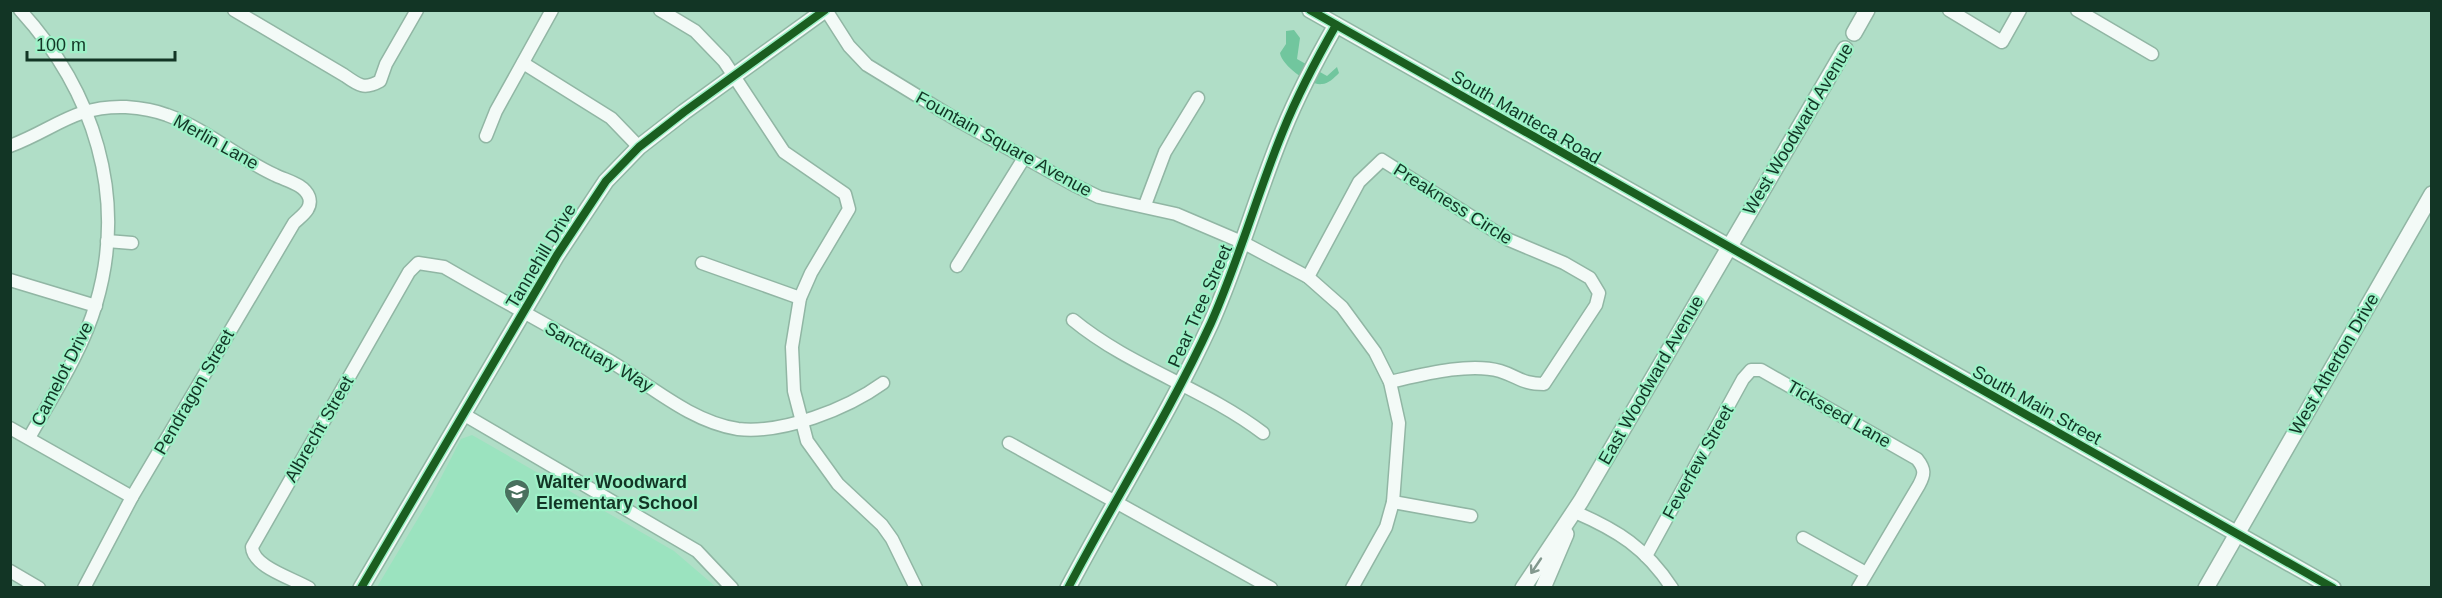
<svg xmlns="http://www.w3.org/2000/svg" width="2442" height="598" viewBox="0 0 2442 598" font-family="Helvetica,sans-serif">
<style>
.built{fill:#9be3bf}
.water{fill:#71c69e}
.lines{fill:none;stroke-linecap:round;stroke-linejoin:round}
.minor-casing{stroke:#91b6a4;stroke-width:15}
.tertiary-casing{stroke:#91b6a4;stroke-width:18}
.minor{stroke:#f3faf7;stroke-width:12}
.tertiary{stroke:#f3faf7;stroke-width:15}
.cycleway-casing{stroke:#9df1c7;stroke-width:11}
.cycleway{stroke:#1b5e20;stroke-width:8}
.oneway{stroke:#82988e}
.labels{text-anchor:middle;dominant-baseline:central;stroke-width:4.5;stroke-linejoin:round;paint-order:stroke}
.street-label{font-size:18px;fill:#123525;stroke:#9df1c7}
.poi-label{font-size:18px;font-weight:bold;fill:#123525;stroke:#9df1c7;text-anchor:start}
</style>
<rect width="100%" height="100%" fill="#b0dec7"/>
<path class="built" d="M472,435L674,551L716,587H377L432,495L461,439Z"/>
<path class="water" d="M1294,30L1300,38L1297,59L1327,76L1337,67L1339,73C1334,78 1328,84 1322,84C1310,86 1282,66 1280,53L1286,44V31Z"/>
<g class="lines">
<defs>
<g id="minor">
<path d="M20,10C94,91 128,196 96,304C82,352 53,395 29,438"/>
<path d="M234,10L344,75C358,85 364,90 380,81L386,64L417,10"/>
<path d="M660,10L695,31L724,61L784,152L845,194L849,209L811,273L800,298L792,347L794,391L807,441L838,484L882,525L892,539L916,588"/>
<path d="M826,10L849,46L867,65L957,120L1074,185L1099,197L1176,214L1244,243L1308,277L1342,307L1375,352L1390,382L1399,423L1393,502L1386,527L1352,588"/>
<path d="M1949,10L2002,42L2020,10"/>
<path d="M2077,10L2152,54"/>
<path d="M523,63L611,118L639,147"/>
<path d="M486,136L496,111L552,10"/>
<path d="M10,146C55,129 75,105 126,107C140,108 154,110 167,115C206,129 238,158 275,175C287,181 304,184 309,197C313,209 301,216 294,223L132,497L84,588"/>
<path d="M1145,205L1165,152L1198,98"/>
<path d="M107,241L132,243"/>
<path d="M702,263L800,298"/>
<path d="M957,266L1024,158"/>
<path d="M1308,277L1359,182L1382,160L1507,239L1564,263L1590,278L1599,293L1596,305L1544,384C1522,384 1519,377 1500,371C1469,362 1421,375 1390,382"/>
<path d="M10,280L96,306"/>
<path d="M1073,320C1130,367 1204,388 1263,433"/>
<path d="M463,414L697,551L732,588"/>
<path d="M10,428L132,497"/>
<path d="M1009,443L1271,588"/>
<path d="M1393,502L1471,516"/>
<path d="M1575,512C1617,530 1646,548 1672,588"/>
<path d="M1803,538L1866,573"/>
<path d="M1646,556L1743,379L1751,370H1761L1917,459C1925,469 1925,474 1919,485L1858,588"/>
<path d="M10,571L39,588"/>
<path d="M309,588C292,578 253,567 252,547L409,272L418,263L444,267C499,299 555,329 610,361C650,385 691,422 738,429C783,434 847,409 883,383"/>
</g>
<g id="tertiary">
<path d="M1310,10L2333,588"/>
<path d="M1854,33L1867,10"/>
<path d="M361,588L557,255L606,181L639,147L684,112L825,10"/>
<path d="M1068,588C1115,499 1169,414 1211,323C1239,260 1257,194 1283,131C1298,94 1316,60 1336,25"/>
<path d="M1523,588L1581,501L1845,49"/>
<path d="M1543,588L1566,534"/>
<path d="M2206,588L2432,194"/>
</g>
</defs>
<use href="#minor" class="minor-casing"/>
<use href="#tertiary" class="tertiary-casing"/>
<use href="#minor" class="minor"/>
<use href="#tertiary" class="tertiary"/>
<defs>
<g id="cycleway">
<path d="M1310,10L2333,588"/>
<path d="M361,588L557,255L606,181L639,147L684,112L825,10"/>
<path d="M1068,588C1115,499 1169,414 1211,323C1239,260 1257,194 1283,131C1298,94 1316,60 1336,25"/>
</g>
</defs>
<use href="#cycleway" class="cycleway-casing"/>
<use href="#cycleway" class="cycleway"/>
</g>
<defs><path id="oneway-shaft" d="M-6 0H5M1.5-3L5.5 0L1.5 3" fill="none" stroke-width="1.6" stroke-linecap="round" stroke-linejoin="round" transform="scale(1.5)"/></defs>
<use class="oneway" href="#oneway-shaft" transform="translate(1536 566) rotate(124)"/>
<defs>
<symbol id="school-pin" viewBox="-11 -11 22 30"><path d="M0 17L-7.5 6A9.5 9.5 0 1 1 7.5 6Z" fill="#49705e" stroke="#9df1c7"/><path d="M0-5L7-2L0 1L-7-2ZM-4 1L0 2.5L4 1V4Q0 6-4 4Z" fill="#fff"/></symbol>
</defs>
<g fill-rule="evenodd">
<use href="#school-pin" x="502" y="477" width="30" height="40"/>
</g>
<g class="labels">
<g class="street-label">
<text transform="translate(1526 117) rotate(30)">South Manteca Road</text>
<text transform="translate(1798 129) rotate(-59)">West Woodward Avenue</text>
<text transform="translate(216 142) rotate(29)">Merlin Lane</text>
<text transform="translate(1004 144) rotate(29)">Fountain Square Avenue</text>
<text transform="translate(1453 204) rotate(32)">Preakness Circle</text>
<text transform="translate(541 256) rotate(-59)">Tannehill Drive</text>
<text transform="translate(1200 306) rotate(-66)">Pear Tree Street</text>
<text transform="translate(599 357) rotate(30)">Sanctuary Way</text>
<text transform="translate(2334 364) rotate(-60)">West Atherton Drive</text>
<text transform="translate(62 374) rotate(-63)">Camelot Drive</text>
<text transform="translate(1651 380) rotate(-60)">East Woodward Avenue</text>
<text transform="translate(194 392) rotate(-60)">Pendragon Street</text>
<text transform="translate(2037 405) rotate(29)">South Main Street</text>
<text transform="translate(1839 414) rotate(30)">Tickseed Lane</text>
<text transform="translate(319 429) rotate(-60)">Albrecht Street</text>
<text transform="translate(1698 462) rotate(-61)">Feverfew Street</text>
</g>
<g class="poi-label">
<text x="536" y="482">Walter Woodward<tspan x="536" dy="21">Elementary School</tspan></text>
</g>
</g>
<rect width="2442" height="598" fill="none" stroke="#123525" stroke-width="24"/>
<path d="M27 51v9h148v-9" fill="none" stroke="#123525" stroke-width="3"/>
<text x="36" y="51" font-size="18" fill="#123525" stroke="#9df1c7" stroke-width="4.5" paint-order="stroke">100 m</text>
</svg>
